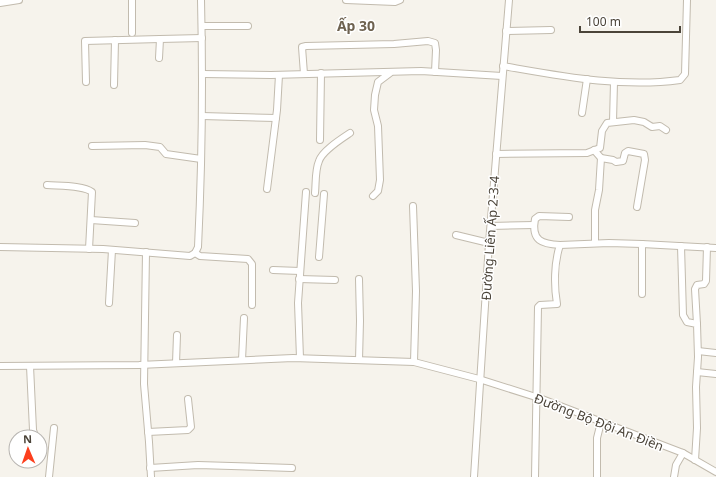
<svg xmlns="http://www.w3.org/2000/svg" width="716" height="477" viewBox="0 0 716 477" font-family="'Noto Sans',sans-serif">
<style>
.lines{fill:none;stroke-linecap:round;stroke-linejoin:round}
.minor-casing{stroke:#c2bbae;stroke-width:8}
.minor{stroke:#fff;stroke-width:6}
.labels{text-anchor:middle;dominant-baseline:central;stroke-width:3;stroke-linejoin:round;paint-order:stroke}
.street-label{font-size:13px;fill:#4b4439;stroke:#fff}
.neighbourhood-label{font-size:14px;font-weight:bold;fill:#6e6250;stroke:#fff}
</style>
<rect width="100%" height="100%" fill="#f6f3ec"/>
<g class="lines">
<defs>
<g id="minor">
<path d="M346,0L395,2L400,0"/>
<path d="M0,3L19,0"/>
<path d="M202,26H248"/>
<path d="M506,31L551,30"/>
<path d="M132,33V0"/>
<path d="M159,58L160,39L202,38"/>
<path d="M503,66C561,76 621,88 680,80L685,74L687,0"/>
<path d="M203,74L271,75L421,71L502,76"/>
<path d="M304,74L302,47L306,46L394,44L428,41L435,43L436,50L435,72"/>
<path d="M86,82L85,41L160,39"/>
<path d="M114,85L115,40"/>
<path d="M582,113L587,79"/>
<path d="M202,116L276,118"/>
<path d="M613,122L614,82"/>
<path d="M320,140L321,73"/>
<path d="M92,146L145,145L160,147L166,154L201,159"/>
<path d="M594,150L601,158L613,160L616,162L623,161L625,153L628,151L644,154L645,160L637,207"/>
<path d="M496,154L587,153L600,148L602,131L607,123L634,120L644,122L652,127L660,126L666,130"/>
<path d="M47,185C59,186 83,185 92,192L89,249"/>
<path d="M267,189L277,110L279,75"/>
<path d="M315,193C316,183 315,170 319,161C322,151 341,139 350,133"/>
<path d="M373,196L378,191L380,180L378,126L374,110L375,95L378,82L390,73"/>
<path d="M413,206L416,291L414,362"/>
<path d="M91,220L135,223"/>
<path d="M491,226L534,225"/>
<path d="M456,235L489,243"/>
<path d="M595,243V210L599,190L601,158"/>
<path d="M642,244L716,248"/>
<path d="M560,245C542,244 531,241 535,219L539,216L569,217"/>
<path d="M681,246L683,315L687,322L697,324L698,357L696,387L697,428L695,460"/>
<path d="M0,247L103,249L190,256L195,253L198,247C202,165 203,83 201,0"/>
<path d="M146,252L144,384L149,442L151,477"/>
<path d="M195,253L200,256L248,259L252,264V305"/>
<path d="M319,257L324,194"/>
<path d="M273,270L300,271"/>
<path d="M299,279L335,280"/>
<path d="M359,279L360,321L359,360"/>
<path d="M109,303L112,250"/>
<path d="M697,324L695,289L697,285L704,284L706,281L707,247"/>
<path d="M698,351L716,353"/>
<path d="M300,358L298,303L306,192"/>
<path d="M242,360L244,318"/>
<path d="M176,363L177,335"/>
<path d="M0,366L139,365L293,358L414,362L479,379L542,399L683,453L716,472"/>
<path d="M30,366L33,430L34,433V437"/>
<path d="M697,372L716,374"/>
<path d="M148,432L188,430L191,427L188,399"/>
<path d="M150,468L198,465L292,468"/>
<path d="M49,477L54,428"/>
<path d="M474,477L489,243L509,0"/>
<path d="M535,477L538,307L540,305L557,304C554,286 554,263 560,245L609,243L642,244V294"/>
<path d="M597,477V438L601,422"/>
<path d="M674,477L676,465L683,453"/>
</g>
</defs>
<use href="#minor" class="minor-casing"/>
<use href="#minor" class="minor"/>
</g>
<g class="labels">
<g class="street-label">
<text transform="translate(490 238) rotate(-86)">Đường Liên Ấp 2-3-4</text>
<text transform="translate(599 422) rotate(21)">Đường Bộ Đội An Điền</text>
</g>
<g class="neighbourhood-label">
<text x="356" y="25">Ấp 30</text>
</g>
</g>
<g transform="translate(28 449) rotate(358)"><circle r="19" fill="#ffffff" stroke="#b7b4b0"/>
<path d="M0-3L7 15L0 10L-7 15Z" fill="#fc3f1d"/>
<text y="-6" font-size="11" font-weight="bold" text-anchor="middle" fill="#4b4439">N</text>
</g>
<path d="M580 26v6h100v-6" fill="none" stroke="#4b4439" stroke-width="2"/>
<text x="586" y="26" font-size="12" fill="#4b4439" stroke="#ffffff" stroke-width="3" paint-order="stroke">100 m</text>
</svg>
